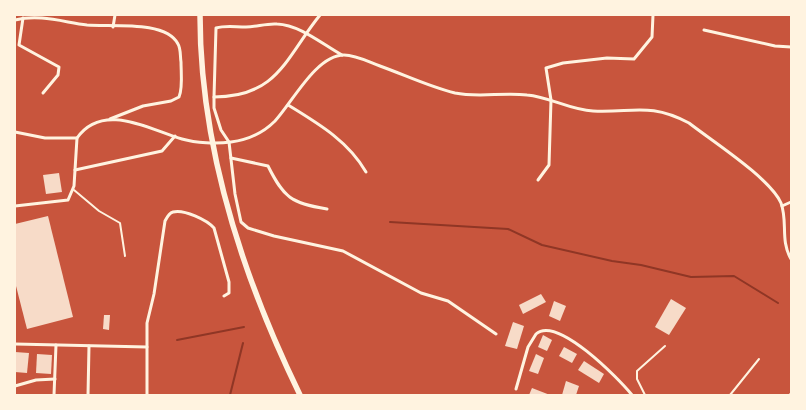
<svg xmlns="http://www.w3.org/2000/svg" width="806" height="410" viewBox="0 0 806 410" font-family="'Sofia Sans Condensed',sans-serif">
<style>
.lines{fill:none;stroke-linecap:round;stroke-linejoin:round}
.stream{stroke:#8f3625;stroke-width:2}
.building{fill:#f7dbc8}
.service{stroke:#fff3e0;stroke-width:2}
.minor{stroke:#fff3e0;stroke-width:3}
.motorway{stroke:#fff3e0;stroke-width:5.5}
</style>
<rect width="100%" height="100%" fill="#c8553d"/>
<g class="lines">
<g class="stream">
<path d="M390,222L508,229L542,245L612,261L641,265L691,277L734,276L778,303"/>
<path d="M177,340L244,327"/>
<path d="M230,395L243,343"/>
</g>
</g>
<g class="building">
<path d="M59,173L62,192L46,194L43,175Z"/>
<path d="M48,216L73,317L27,329L15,282V224Z"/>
<path d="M541,294L546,302L523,314L519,305Z"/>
<path d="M671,299L686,308L669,335L655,327Z"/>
<path d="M554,301L566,306L560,321L549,316Z"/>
<path d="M104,315H110L109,330L103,329Z"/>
<path d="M513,322L524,326L517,349L505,346Z"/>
<path d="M543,335L552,340L547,351L538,347Z"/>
<path d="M564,347L577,354L572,363L559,356Z"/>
<path d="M15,352L29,353L27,373L15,372Z"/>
<path d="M37,354L52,355L51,374L36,373Z"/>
<path d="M536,354L544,358L538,374L529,371Z"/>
<path d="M584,361L604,374L599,383L578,370Z"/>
<path d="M566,381L579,386L576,395H562Z"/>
<path d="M532,388L550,395H529Z"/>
</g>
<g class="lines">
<g class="service">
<path d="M74,190L99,211L120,223L125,256"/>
<path d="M645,395L637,379V371L665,346"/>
<path d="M730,395L759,359"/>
</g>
<g class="minor">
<path d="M320,15C286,57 278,97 214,97L216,28C226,25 235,27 246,27C256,27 267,23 277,24C300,25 322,44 342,55"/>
<path d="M23,18L19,45L59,67L58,75L43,93"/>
<path d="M15,20C40,14 63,22 87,25C111,27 166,20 178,44C181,49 180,56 181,62C181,73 183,88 179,97L171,101L143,106L110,119"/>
<path d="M113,27L115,15"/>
<path d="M704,30L775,46L791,47"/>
<path d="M214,97V108L221,130L229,142L235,194L241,222L248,228L274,236L343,251L421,293L448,301L496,334"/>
<path d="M288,105C319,124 348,141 366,172"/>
<path d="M15,132L45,138H77"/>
<path d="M231,158L268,166C284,198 291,203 327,209"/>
<path d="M75,170L162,151L175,136"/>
<path d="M538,180L549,165L551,100L546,68L563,63L607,58L634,59L652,37L653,15"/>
<path d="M15,206L68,200L74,186L77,138C103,101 150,130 182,139C196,143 216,144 231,142C247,140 263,133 275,121C292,103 316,55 344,55C356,55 369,62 380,66C405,75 430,87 455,93C479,98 503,92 527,95C550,97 570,110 593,111C633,113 649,102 689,123C712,141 770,178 781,203C788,222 780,240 791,259"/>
<path d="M782,206L791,202"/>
<path d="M15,344L147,347"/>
<path d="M15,386L36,380L55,379"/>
<path d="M516,389L528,347L536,334C557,315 619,379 632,395"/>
<path d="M54,395L56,345"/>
<path d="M88,395L89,346"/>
<path d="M147,395V323L154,294L165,221C167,217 169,213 173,212C184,209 207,220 214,228L229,282V293L224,296"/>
<path d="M790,395L791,394"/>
</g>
<path class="motorway" d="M200,15C200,147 243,278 300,395"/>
</g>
<rect width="806" height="410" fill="none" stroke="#fff3e0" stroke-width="32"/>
</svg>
